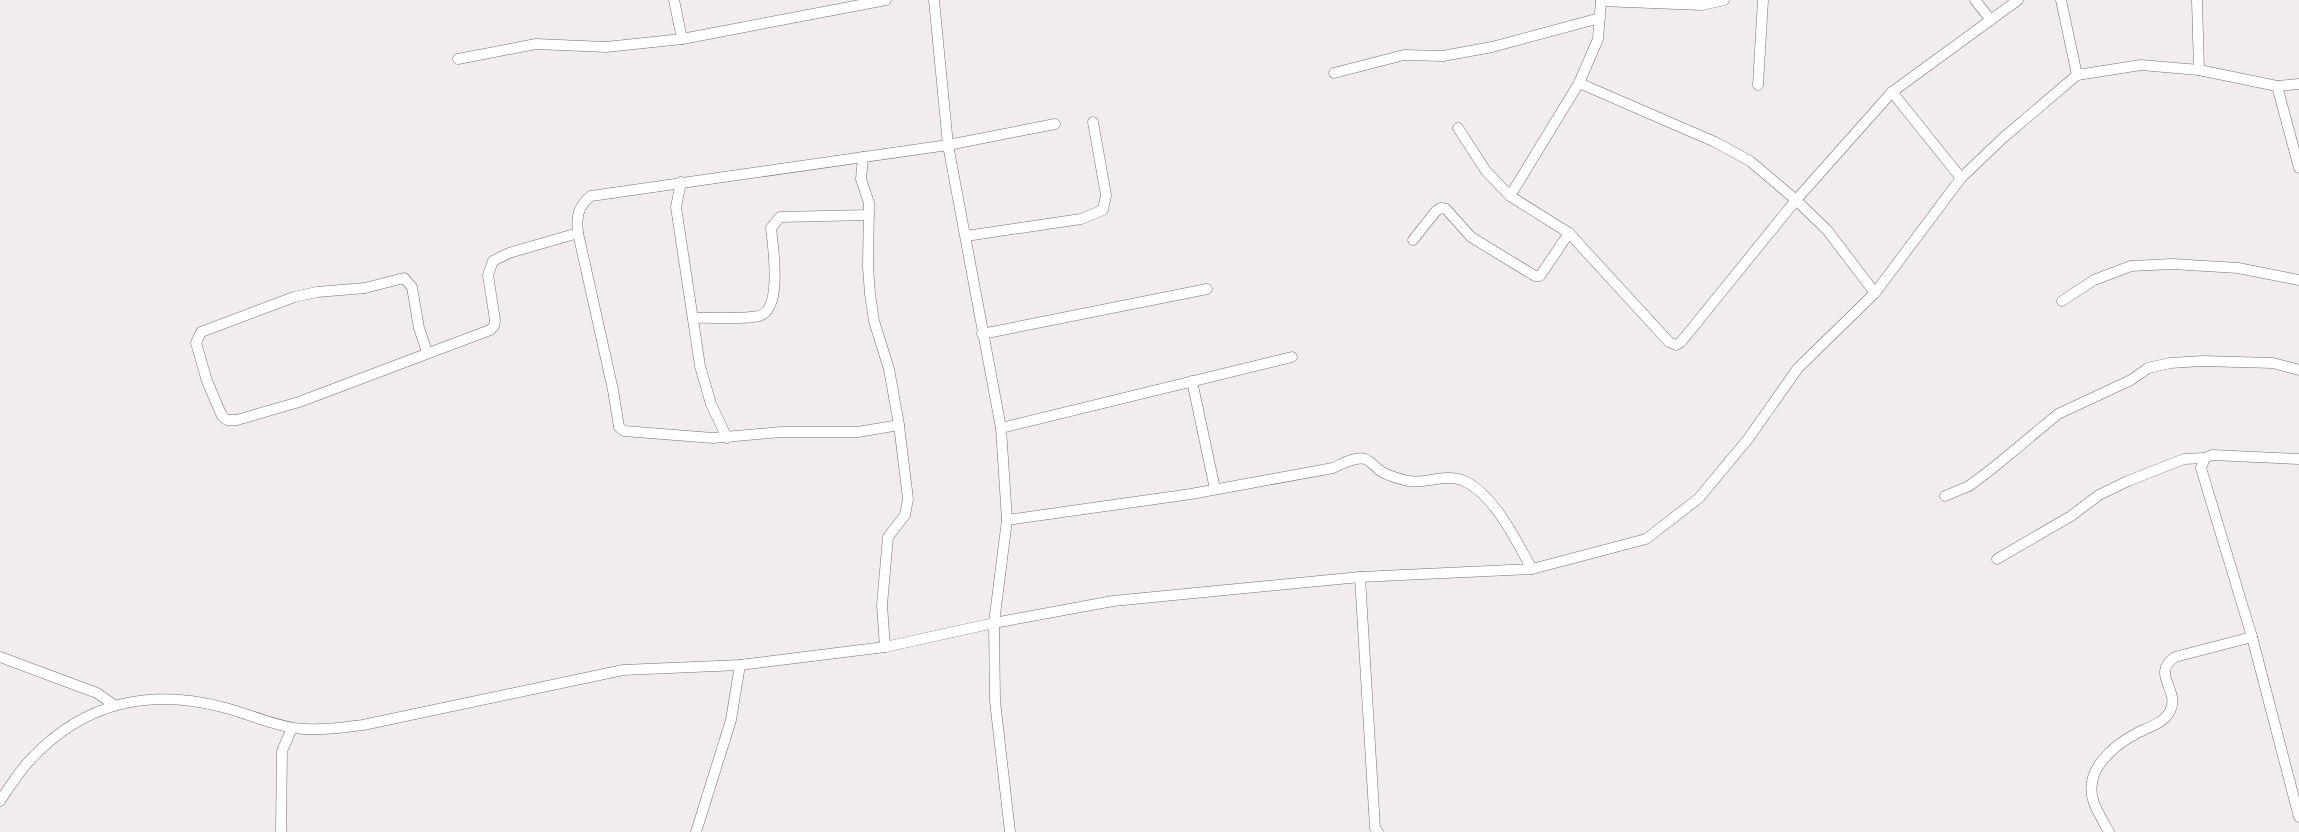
<svg xmlns="http://www.w3.org/2000/svg" width="2299" height="832" viewBox="0 0 2299 832" font-family="'Space Grotesk',sans-serif">
<style>
.lines{fill:none;stroke-linecap:round;stroke-linejoin:round}
.minor-casing{stroke:#777175;stroke-width:11}
.minor{stroke:#fff;stroke-width:10}
</style>
<rect width="100%" height="100%" fill="#f2ebef"/>
<g class="lines">
<defs>
<g id="minor">
<path d="M674,0L682,39"/>
<path d="M934,0L948,145L1001,428L1007,520L994,623L995,701L1010,832"/>
<path d="M1975,0L1991,20"/>
<path d="M2061,0L2077,75"/>
<path d="M2197,0L2199,70"/>
<path d="M1601,1L1702,5L1724,0"/>
<path d="M458,59L536,44L606,47L682,39L886,0"/>
<path d="M1334,73L1404,55L1443,56L1492,47L1600,18"/>
<path d="M1579,83L1715,142L1750,161L1796,200L1827,230L1875,293"/>
<path d="M1758,85L1763,0"/>
<path d="M2277,86L2299,168"/>
<path d="M1892,92L1961,178"/>
<path d="M1458,128L1486,171L1510,196L1569,233L1669,342L1676,345L1681,342L1796,200L1892,92L2018,0"/>
<path d="M863,157L861,179L869,203L868,267L870,294L874,321L889,369L899,425L908,499L905,515L888,537L882,605L885,647"/>
<path d="M681,182L676,207L700,366L711,404L727,438"/>
<path d="M1510,196L1579,83L1598,39L1601,0"/>
<path d="M966,236L1081,219L1103,210L1106,195L1093,122"/>
<path d="M1413,240L1436,211L1441,208L1446,209L1471,237L1535,276H1540L1569,233"/>
<path d="M2062,301L2094,280L2131,266L2172,264L2238,268L2299,280"/>
<path d="M693,318C712,317 740,320 759,316C783,310 773,247 771,228L780,217L869,215"/>
<path d="M982,334L1207,289"/>
<path d="M427,352L419,328L412,287L404,278L365,288L317,292L294,297L201,332L196,343L207,381L222,416L227,420H237L299,402L490,330L494,326L495,320L488,275L493,261L509,253L578,233"/>
<path d="M1192,381L1215,489"/>
<path d="M899,425L858,432H781L713,438L624,431L619,427L613,390L578,233C576,217 578,206 591,196L948,145L1055,124"/>
<path d="M1001,428L1292,357"/>
<path d="M2299,459L2212,455L2205,458L2201,468L2252,637L2299,817"/>
<path d="M1945,496L1969,486L1993,468L2058,414L2131,380L2148,368L2170,363L2202,361L2273,363L2299,370"/>
<path d="M1007,520L1191,494L1333,468C1342,464 1355,456 1365,459C1371,461 1377,469 1382,472C1389,476 1400,479 1408,481C1425,484 1444,474 1462,480C1494,493 1516,541 1532,569"/>
<path d="M1997,559L2071,516L2099,495L2128,481L2184,459L2205,458"/>
<path d="M1360,577L1375,828L1378,832"/>
<path d="M0,657L97,693L114,705"/>
<path d="M0,801C10,786 20,770 32,758C84,703 149,688 222,707C246,713 270,724 294,728C317,731 340,728 363,725L623,670L740,665L885,647L994,623L1113,601L1360,577L1532,569L1646,539L1699,498L1748,439L1798,368L1875,293L1961,178L2003,138L2077,75L2141,65L2199,70L2277,86L2299,84"/>
<path d="M281,832L282,751L292,728"/>
<path d="M696,832L731,720L740,665"/>
<path d="M2109,832C2104,823 2098,813 2094,803C2082,770 2114,745 2139,732C2150,727 2165,722 2170,711C2181,691 2150,674 2175,657L2252,637"/>
</g>
</defs>
<use href="#minor" class="minor-casing"/>
<use href="#minor" class="minor"/>
</g>
</svg>
